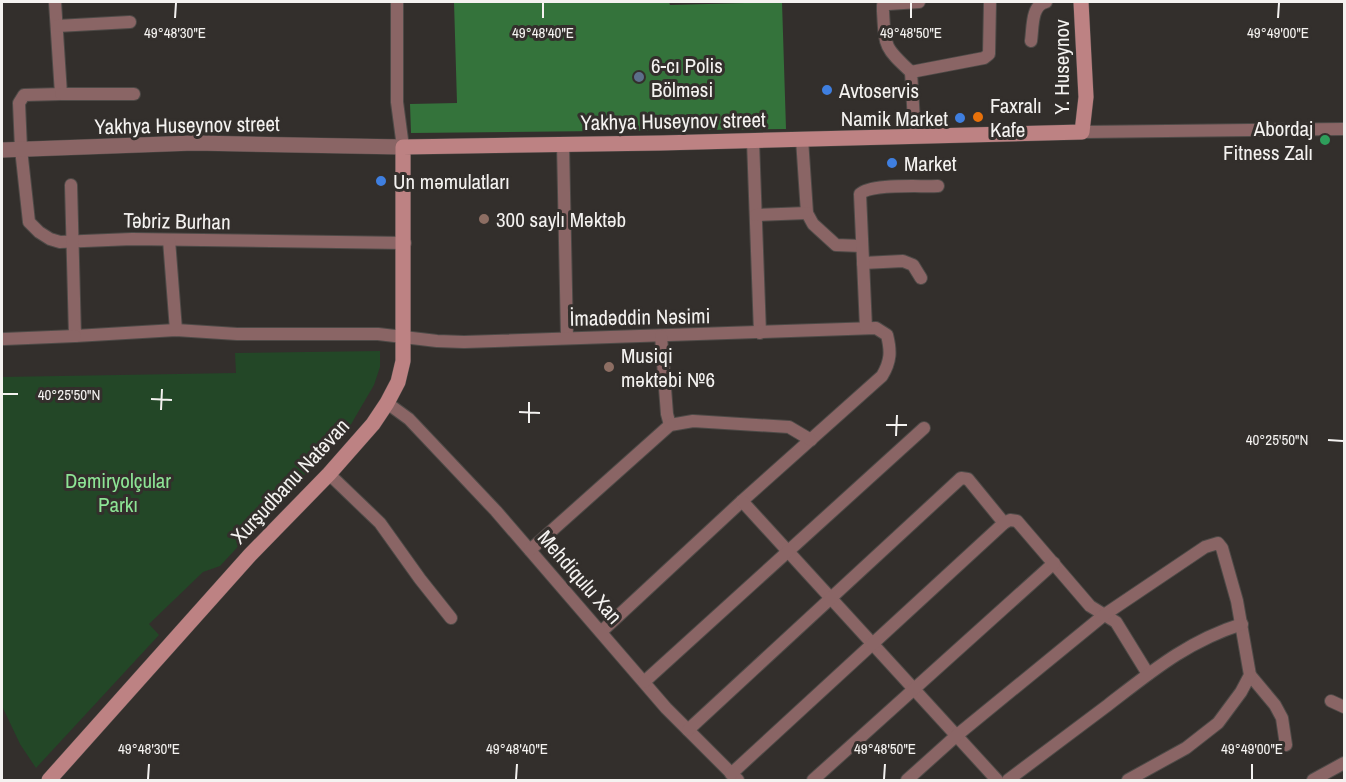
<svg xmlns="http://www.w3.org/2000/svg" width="1346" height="782" viewBox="0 0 1346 782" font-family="'Archivo Narrow',sans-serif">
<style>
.green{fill:#234727}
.forest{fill:#34733b}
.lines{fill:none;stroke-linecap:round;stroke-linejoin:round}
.minor-casing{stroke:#4e4a47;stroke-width:14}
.tertiary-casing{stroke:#4e4a47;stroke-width:16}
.secondary-casing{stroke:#4e4a47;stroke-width:16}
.minor{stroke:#8a6565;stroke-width:12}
.tertiary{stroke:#8a6565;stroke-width:15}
.secondary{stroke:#bd8283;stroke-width:15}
.ticks{fill:none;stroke:#f4f2f0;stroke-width:2}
.service-dot{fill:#5c6f8a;stroke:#332f2c;stroke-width:2}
.shop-dot{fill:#3f7fe0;stroke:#332f2c;stroke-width:2}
.food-dot{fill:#e8710a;stroke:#332f2c;stroke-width:2}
.leisure-dot{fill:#2e9e5b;stroke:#332f2c;stroke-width:2}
.education-dot{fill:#8d6e63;stroke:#332f2c;stroke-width:2}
.labels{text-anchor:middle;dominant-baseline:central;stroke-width:6;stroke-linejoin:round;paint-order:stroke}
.poi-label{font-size:21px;fill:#f4f2f0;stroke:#332f2c;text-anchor:start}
.street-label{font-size:21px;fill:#f4f2f0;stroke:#332f2c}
.park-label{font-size:21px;fill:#8de495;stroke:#332f2c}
.ticks-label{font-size:15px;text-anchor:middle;fill:#f4f2f0;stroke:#332f2c;stroke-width:6;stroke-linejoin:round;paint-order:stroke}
</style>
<rect width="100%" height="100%" fill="#332f2c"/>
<path class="green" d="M380,351V367L374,385L350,426L220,566L203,572L149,624L159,635L36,768L20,744L2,706V377L236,373L235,353Z"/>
<path class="forest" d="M454,2H669L670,5L782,2L786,129L411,133L410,104L457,103Z"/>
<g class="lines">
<defs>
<g id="minor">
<path d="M55,2L61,94L24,95L19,103L21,149L29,222L39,232L50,239L60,242L132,239L405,243"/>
<path d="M397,2V102L403,147"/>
<path d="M57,26L130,22"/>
<path d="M1031,41C1033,28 1031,5 1046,2"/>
<path d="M911,72C884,47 885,47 883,11V5L888,4L919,2"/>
<path d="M61,94H134"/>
<path d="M1082,132L1344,129"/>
<path d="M915,137L911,72L984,58L989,54L990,2"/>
<path d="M802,139L807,213L813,224L836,245L862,246"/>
<path d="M753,141L760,333"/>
<path d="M563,144L567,338"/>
<path d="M71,185L75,336L176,330L237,334H378L437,341L464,342L876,328L887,335C891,351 891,361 882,376L742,501L602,631"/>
<path d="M756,215L807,213"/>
<path d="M169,240L176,330"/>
<path d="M863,263L903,261L913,265L921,278"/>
<path d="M866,328L860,194C871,183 921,187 938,186"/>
<path d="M661,336L667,414L670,425"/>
<path d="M4,339L75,336"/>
<path d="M387,403L409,419L496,511L666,708L738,780"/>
<path d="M329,474L380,523L420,579L451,618"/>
<path d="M742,501L997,780"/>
<path d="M530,550L670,425L693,421L789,427L811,440"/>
<path d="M1250,675L1275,705L1282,718L1286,745"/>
<path d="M644,682L924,428"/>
<path d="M1331,701L1344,707"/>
<path d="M688,730L961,478L968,479L1004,523"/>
<path d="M731,774L1004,523L1010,520L1017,521L1090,606L1116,622L1148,674"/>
<path d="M813,780L1054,563"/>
<path d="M907,780L956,736L1104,615L1205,547L1218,543L1222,548L1237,601L1250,675L1241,692L1218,723L1186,748L1128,780"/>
<path d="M1008,780C1041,755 1075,730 1108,705C1152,671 1188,641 1242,624"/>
<path d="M1313,780L1344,763"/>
</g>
<path id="tertiary" d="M2,150L194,143L403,147"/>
<path id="secondary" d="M49,780L250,555L329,474L373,424L387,403L398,382L403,361V147L661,143L1082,132L1086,97L1081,2"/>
</defs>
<use href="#minor" class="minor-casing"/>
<use href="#tertiary" class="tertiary-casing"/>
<use href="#secondary" class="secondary-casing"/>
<use href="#minor" class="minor"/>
<use href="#tertiary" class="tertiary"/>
<use href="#secondary" class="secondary"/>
</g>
<path class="ticks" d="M175,18L176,3M543,18V3M911,18V3M1278,18L1279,3M3,394H18M151,399L172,400M161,410L162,389M519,412L540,413M529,423V402M886,425H907M896,436L897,415M1328,440L1343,441M148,779L149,764M516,779L517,764M884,779L885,764M1252,779V764"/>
<circle class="service-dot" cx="639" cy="77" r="6"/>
<g class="shop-dot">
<circle cx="827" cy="90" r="6"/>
<circle cx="960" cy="118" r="6"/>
<circle cx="892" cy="163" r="6"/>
<circle cx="381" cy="181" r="6"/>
</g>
<circle class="food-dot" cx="978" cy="117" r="6"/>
<circle class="leisure-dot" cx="1325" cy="140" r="6"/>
<g class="education-dot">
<circle cx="484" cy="219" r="6"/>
<circle cx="609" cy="367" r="6"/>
</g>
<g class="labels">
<g class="poi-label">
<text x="651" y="65">6-cı Polis<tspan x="651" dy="24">Bölməsi</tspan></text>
<text x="839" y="90">Avtoservis</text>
<text x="990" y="105">Faxralı<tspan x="990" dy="24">Kafe</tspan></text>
<text x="948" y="118" text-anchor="end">Namik Market</text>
<text x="1313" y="128" text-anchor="end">Abordaj<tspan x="1313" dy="24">Fitness Zalı</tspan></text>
<text x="904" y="163">Market</text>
<text x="393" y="181">Un məmulatları</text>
<text x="496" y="219">300 saylı Məktəb</text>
<text x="621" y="355">Musiqi<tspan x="621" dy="24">məktəbi №6</tspan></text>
</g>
<g class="street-label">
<text transform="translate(1061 67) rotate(-90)">Y. Huseynov</text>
<text transform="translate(673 121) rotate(-1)">Yakhya Huseynov street</text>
<text transform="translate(187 125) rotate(-1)">Yakhya Huseynov street</text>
<text transform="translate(177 221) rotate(1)">Təbriz Burhan</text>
<text transform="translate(640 317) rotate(-1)">İmadəddin Nəsimi</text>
<text transform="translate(290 481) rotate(-47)">Xurşudbanu Natəvan</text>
<text transform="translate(580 577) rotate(49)">Mehdiqulu Xan</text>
</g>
<g class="park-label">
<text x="118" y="480">Dəmiryolçular<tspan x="118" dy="24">Parkı</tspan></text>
</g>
</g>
<g class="ticks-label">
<text x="175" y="38">49°48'30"E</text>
<text x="543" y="38">49°48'40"E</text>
<text x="911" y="38">49°48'50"E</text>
<text x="1278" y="38">49°49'00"E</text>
<text x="69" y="400">40°25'50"N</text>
<text x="1277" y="445">40°25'50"N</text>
<text x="149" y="754">49°48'30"E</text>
<text x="517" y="754">49°48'40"E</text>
<text x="885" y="754">49°48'50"E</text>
<text x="1252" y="754">49°49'00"E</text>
</g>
<rect width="1346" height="782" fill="none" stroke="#f4f2f0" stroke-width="6"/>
</svg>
